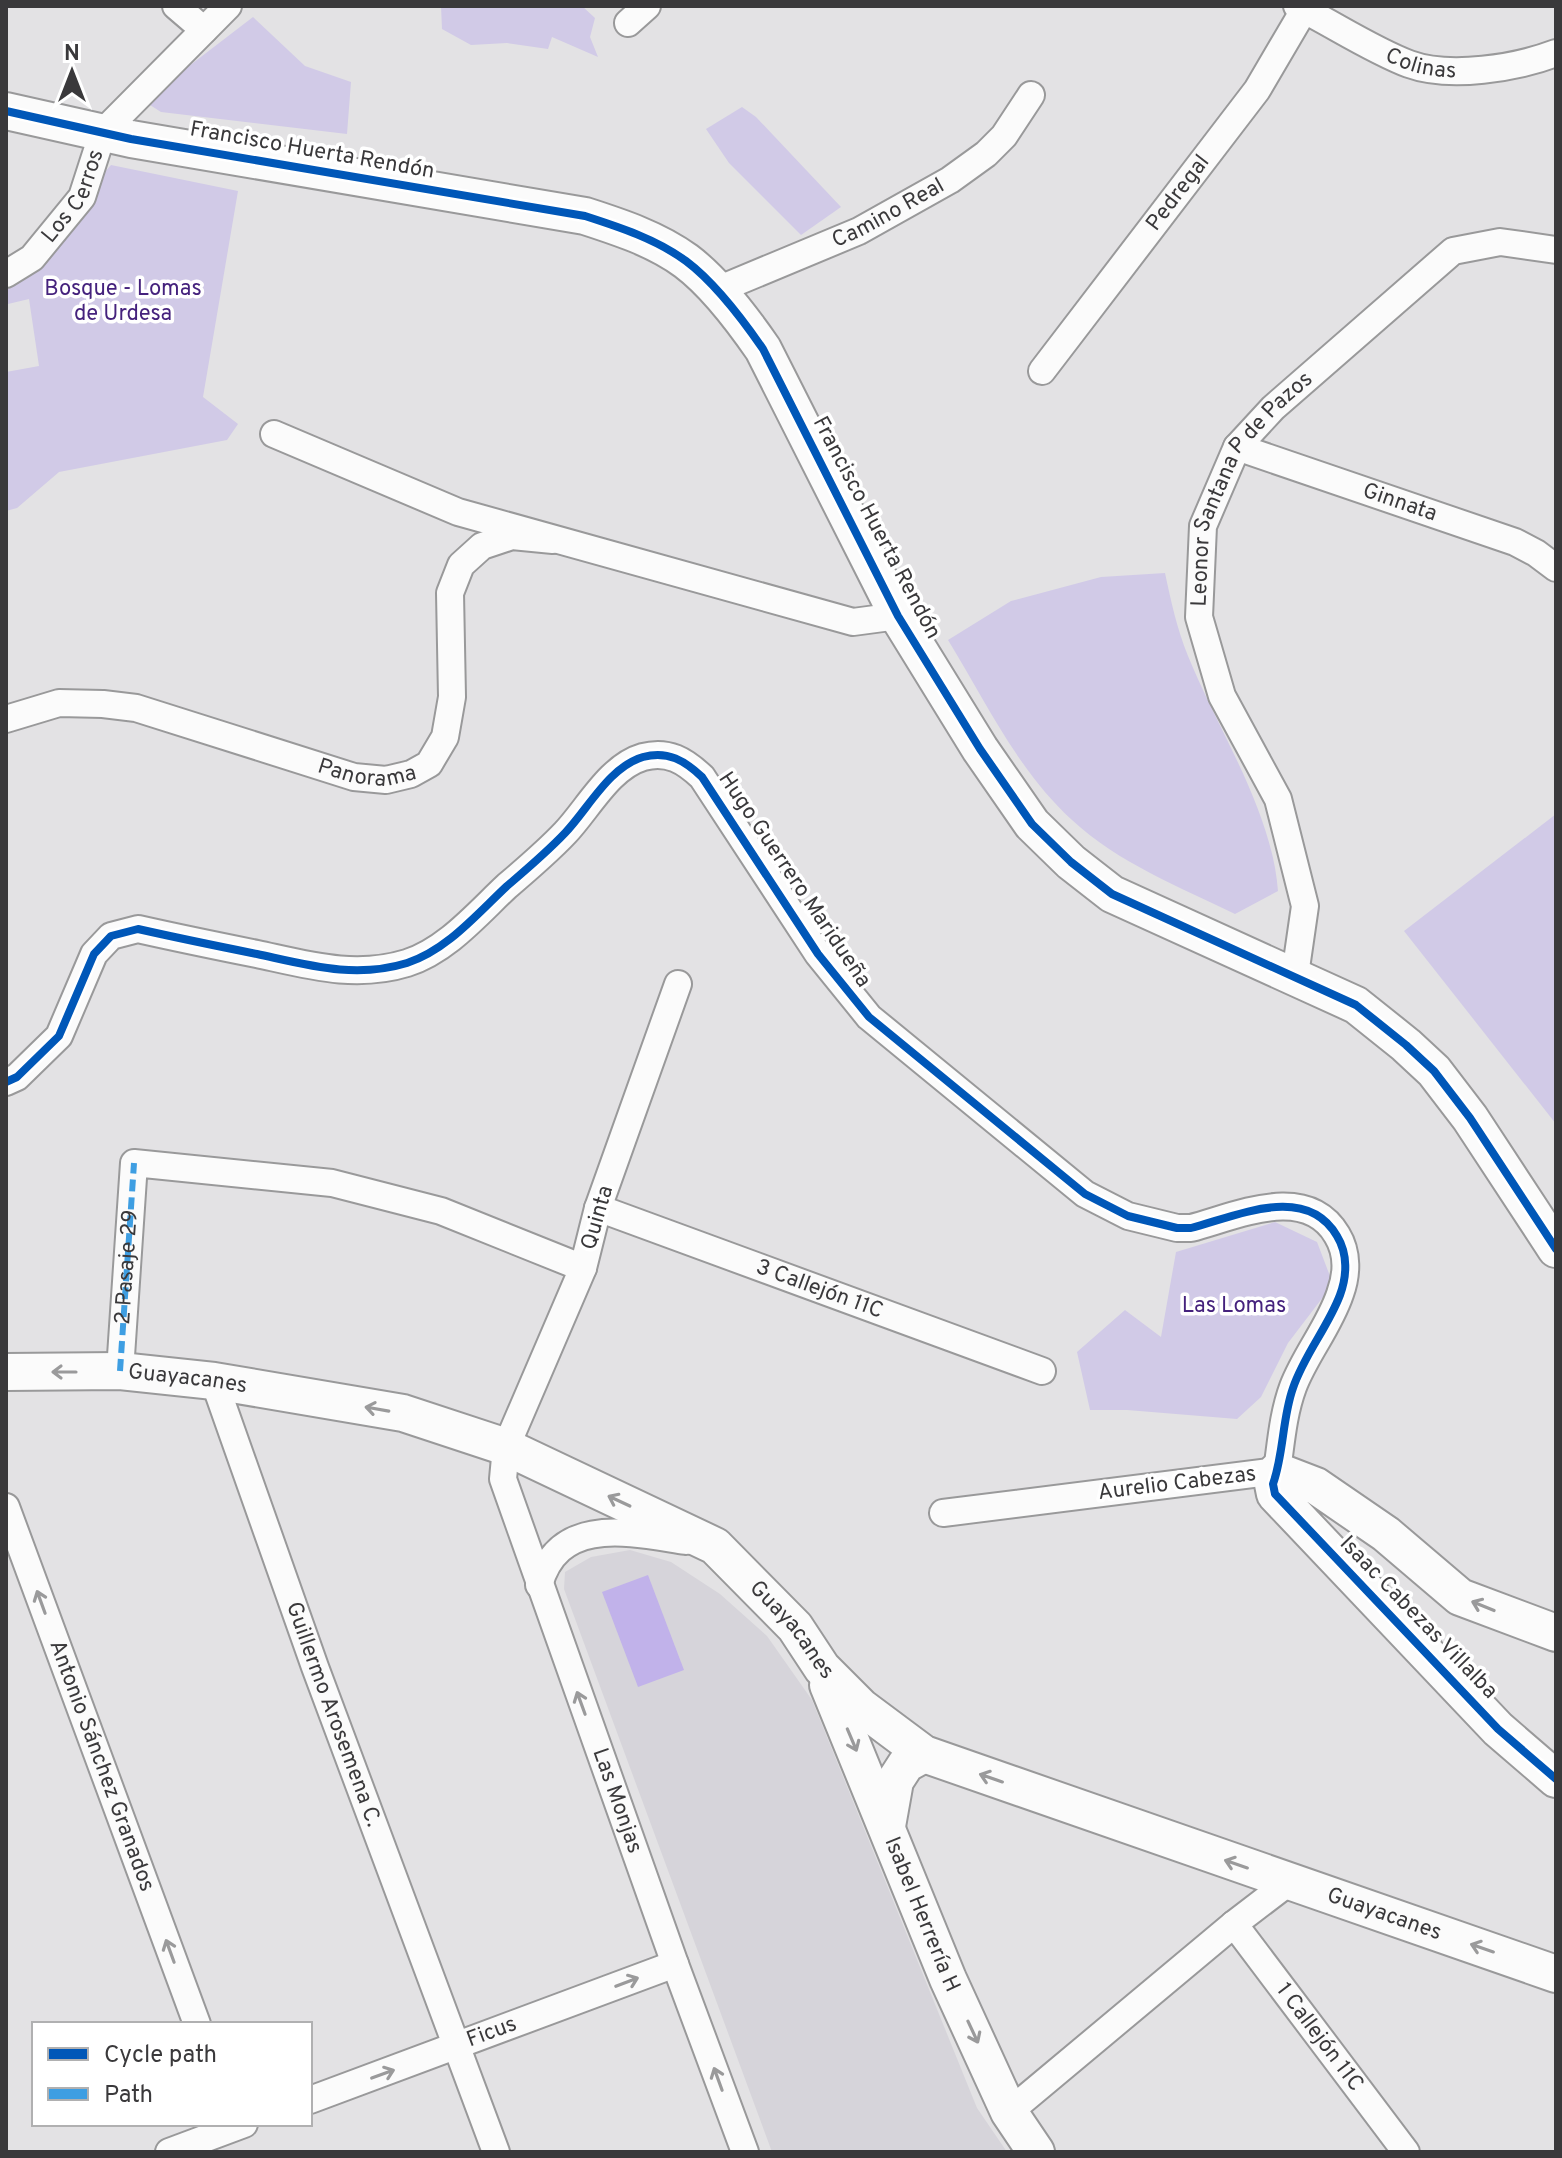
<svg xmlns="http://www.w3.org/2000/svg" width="1562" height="2158" viewBox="0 0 1562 2158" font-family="Overpass,sans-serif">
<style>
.built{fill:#d6d4da}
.green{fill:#d1cae7}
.water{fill:#c1b2ea}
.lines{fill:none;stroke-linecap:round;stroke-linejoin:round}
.street-casing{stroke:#99999a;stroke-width:30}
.secondary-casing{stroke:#99999a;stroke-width:40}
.street{stroke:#fbfbfb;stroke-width:26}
.secondary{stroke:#fbfbfb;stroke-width:36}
.quiet{stroke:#3e9ee2;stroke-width:6;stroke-dasharray:12 6;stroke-linecap:butt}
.cycleway-casing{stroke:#fff;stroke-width:13}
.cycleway{stroke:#0057b8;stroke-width:8}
.oneway{stroke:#9a9a9b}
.labels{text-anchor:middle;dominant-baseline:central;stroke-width:7;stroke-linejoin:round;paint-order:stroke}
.street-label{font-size:22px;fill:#3a393b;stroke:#fff}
.park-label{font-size:22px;fill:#45227d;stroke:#fff}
</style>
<rect width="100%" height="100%" fill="#e3e2e4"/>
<path class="built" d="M630,1550L671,1562L720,1594L767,1636L812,1700L977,2108L1007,2152H772L564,1589L565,1572L591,1557Z"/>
<g class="green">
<path d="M441,6H582L595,18L590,37L598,57L552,37L548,49L507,43L471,45L442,29Z"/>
<path d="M253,17L305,66L351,82L347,134L161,112L150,105V96Z"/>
<path d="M742,107L756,117L841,207L801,235L729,163L706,129Z"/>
<path d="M111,165L238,191L203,397L238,424L227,440L59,472L17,508L6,511V372L39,366L29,299L8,304L6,285Z"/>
<path d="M1165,573C1171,601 1177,629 1188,656C1218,730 1272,811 1278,891L1235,914C1180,887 1118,863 1072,820C1018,771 986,702 948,640L1011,601L1101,577Z"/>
<path d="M1556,814V1124L1404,931Z"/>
<path d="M1275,1222L1317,1242L1333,1284L1288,1343L1261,1397L1237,1419L1127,1410H1090L1077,1352L1125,1310L1161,1337L1176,1252Z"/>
</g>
<path class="water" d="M648,1575L684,1670L638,1687L602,1592Z"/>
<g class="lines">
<defs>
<g id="street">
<path d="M176,6L204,30"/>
<path id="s1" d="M1297,6C1333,24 1372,50 1409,64C1450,79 1516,68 1556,53"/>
<path d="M628,23L647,6"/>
<path id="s2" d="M6,274L32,258L82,197L103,132L228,6"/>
<path id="s3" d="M715,291L859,231L950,180L986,154L1004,136L1031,95"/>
<path id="s4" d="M1042,371L1257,90L1304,10"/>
<path d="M274,434L458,512L853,622L898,616"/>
<path id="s5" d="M1237,447L1515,542L1536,553L1556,568"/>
<path id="s6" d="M6,719L59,703L103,704L136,708L354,777L386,780L411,774L429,764L445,737L452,697L450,593L461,565L482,546L512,536L553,540"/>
<path id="s7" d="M1295,975L1305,906L1278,799L1222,696L1199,617L1203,526L1237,447L1273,408L1453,251L1500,242L1556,250"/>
<path id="s8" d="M678,984L598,1208L583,1268L506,1447L503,1479L675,1964L745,2152"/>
<path d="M6,1082L17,1077L59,1036L94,954L111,936L138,929C178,938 217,946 257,954C308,965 355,979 407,963C447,950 477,914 507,886C527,869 547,852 565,833C588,809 609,767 643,757C668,750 685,761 702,777L818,954L869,1017L1085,1194L1128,1216L1177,1228H1191C1237,1216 1306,1183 1337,1235C1348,1253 1347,1275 1340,1294C1329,1327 1305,1355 1293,1387C1283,1414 1281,1443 1277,1471L943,1513"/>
<path id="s9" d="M598,1208L1042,1371"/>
<path d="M120,1371L134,1163L332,1183L441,1211L583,1268"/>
<path id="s10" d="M214,1381L315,1667L496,2152"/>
<path id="s11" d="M6,1507L197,2024"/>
<path d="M539,1585C559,1514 632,1533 686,1541"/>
<path id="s12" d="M1234,1924L1406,2152"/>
<path id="s13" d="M310,2100L675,1964"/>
<path d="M1009,2112L1234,1924L1289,1882"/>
<path d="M169,2152L244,2124"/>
</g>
<g id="secondary">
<path d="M6,111L131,139L585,216C619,227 656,239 686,261C714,282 743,320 763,349L898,616L980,749L1032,824L1071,862L1112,894L1356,1005L1406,1045L1434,1071L1470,1118L1556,1249"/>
<path id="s14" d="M6,1372L120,1371L214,1381L403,1413L506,1447L715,1546L795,1627L822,1668L861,1707L924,1754L1556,1974"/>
<path d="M1556,1633L1460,1597L1386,1534L1316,1486L1277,1471L1273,1484L1275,1494L1498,1729L1556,1779"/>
<path id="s15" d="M828,1685L948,1979L1009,2112L1036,2152"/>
<path d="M887,1826L895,1781L906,1764L924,1754"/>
</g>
</defs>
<use href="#street" class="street-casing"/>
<use href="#secondary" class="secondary-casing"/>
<use href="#street" class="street"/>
<use href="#secondary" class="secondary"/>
<path class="quiet" id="s16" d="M120,1371L134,1163"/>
<defs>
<g id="cycleway">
<path d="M6,111L131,139L585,216C619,227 656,239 686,261C714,282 743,320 763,349L898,616L980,749L1032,824L1071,862L1112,894L1356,1005L1406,1045L1434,1071L1470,1118L1556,1249"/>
<path d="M6,1082L17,1077L59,1036L94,954L111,936L138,929C178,938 217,946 257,954C308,965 355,979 407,963C447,950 477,914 507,886C527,869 547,852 565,833C588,809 609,767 643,757C668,750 685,761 702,777L818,954L869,1017L1085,1194L1128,1216L1177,1228H1191C1237,1216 1306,1183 1337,1236C1348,1254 1347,1276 1340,1295C1328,1327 1304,1355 1293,1388C1282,1419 1284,1453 1273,1484L1275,1494L1498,1729L1556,1779"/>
</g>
</defs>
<use href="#cycleway" class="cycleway-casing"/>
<use href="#cycleway" class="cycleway"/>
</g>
<defs><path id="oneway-shaft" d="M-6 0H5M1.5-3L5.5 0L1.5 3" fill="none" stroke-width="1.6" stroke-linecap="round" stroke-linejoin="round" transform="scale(2)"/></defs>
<g class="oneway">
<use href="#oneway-shaft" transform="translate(64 1372) rotate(180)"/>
<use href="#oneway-shaft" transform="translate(377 1409) rotate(-170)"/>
<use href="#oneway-shaft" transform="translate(619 1501) rotate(-155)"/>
<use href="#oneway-shaft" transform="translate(41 1602) rotate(-110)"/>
<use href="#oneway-shaft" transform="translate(1483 1606) rotate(-158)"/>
<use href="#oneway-shaft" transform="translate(581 1703) rotate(-110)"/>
<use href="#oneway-shaft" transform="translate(852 1740) rotate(67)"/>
<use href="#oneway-shaft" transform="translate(991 1778) rotate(-161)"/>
<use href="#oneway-shaft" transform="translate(1236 1864) rotate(-161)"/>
<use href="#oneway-shaft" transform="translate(1482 1948) rotate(-161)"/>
<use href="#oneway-shaft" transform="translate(170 1951) rotate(-110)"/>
<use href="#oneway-shaft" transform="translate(627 1982) rotate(-21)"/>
<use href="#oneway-shaft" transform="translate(973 2032) rotate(65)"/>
<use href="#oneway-shaft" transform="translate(383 2074) rotate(-20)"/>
<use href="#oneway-shaft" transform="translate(718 2079) rotate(-110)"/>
</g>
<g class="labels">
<g class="street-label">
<text stroke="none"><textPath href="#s1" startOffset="138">Colinas</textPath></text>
<text transform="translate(312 151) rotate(10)">Francisco Huerta Rendón</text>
<text stroke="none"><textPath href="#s4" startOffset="224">Pedregal</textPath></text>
<text stroke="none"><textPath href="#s2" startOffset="106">Los Cerros</textPath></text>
<text stroke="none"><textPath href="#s3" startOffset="190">Camino Real</textPath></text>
<text stroke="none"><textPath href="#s7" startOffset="524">Leonor Santana P de Pazos</textPath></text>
<text stroke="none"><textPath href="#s5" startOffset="172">Ginnata</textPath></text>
<text transform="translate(876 528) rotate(62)">Francisco Huerta Rendón</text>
<text stroke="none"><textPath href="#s6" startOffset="374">Panorama</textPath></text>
<text transform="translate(794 880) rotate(56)">Hugo Guerrero Maridueña</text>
<text transform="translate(598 1218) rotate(-74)">Quinta</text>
<text stroke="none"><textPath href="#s16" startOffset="104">2 Pasaje 29</textPath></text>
<text stroke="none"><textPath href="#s9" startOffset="236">3 Callejón 11C</textPath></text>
<text stroke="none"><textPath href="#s14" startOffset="182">Guayacanes</textPath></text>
<text transform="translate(1177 1484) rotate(-7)">Aurelio Cabezas</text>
<text transform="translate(1418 1618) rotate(46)">Isaac Cabezas Villalba</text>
<text stroke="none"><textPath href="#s14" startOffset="854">Guayacanes</textPath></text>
<text stroke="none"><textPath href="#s10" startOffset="354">Guillermo Arosemena C.</textPath></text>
<text stroke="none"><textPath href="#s11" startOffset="276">Antonio Sánchez Granados</textPath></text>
<text stroke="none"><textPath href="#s8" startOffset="868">Las Monjas</textPath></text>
<text stroke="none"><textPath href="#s15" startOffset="248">Isabel Herrería H</textPath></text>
<text stroke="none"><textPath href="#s14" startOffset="1524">Guayacanes</textPath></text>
<text stroke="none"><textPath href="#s13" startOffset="194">Ficus</textPath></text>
<text stroke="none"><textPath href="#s12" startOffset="142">1 Callejón 11C</textPath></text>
</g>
<g class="park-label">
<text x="123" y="289">Bosque - Lomas<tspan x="123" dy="25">de Urdesa</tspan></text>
<text x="1234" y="1306">Las Lomas</text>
</g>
</g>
<rect width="1562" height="2158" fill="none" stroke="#3a393b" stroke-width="16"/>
<rect x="32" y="2022" width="280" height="104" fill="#ffffff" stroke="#b0b0b1" stroke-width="2"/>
<rect x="48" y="2048" width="40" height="12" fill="#0057b8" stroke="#b0b0b1" stroke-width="2"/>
<text x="104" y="2062" font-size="24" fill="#3a393b">Cycle path</text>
<rect x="48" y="2088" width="40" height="12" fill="#3e9ee2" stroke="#b0b0b1" stroke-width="2"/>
<text x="104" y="2102" font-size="24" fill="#3a393b">Path</text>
<g transform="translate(72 72)" stroke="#ffffff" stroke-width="6" paint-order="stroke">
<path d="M0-6L14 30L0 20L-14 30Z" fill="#3a393b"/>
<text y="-12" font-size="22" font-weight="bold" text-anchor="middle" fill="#3a393b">N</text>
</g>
</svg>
